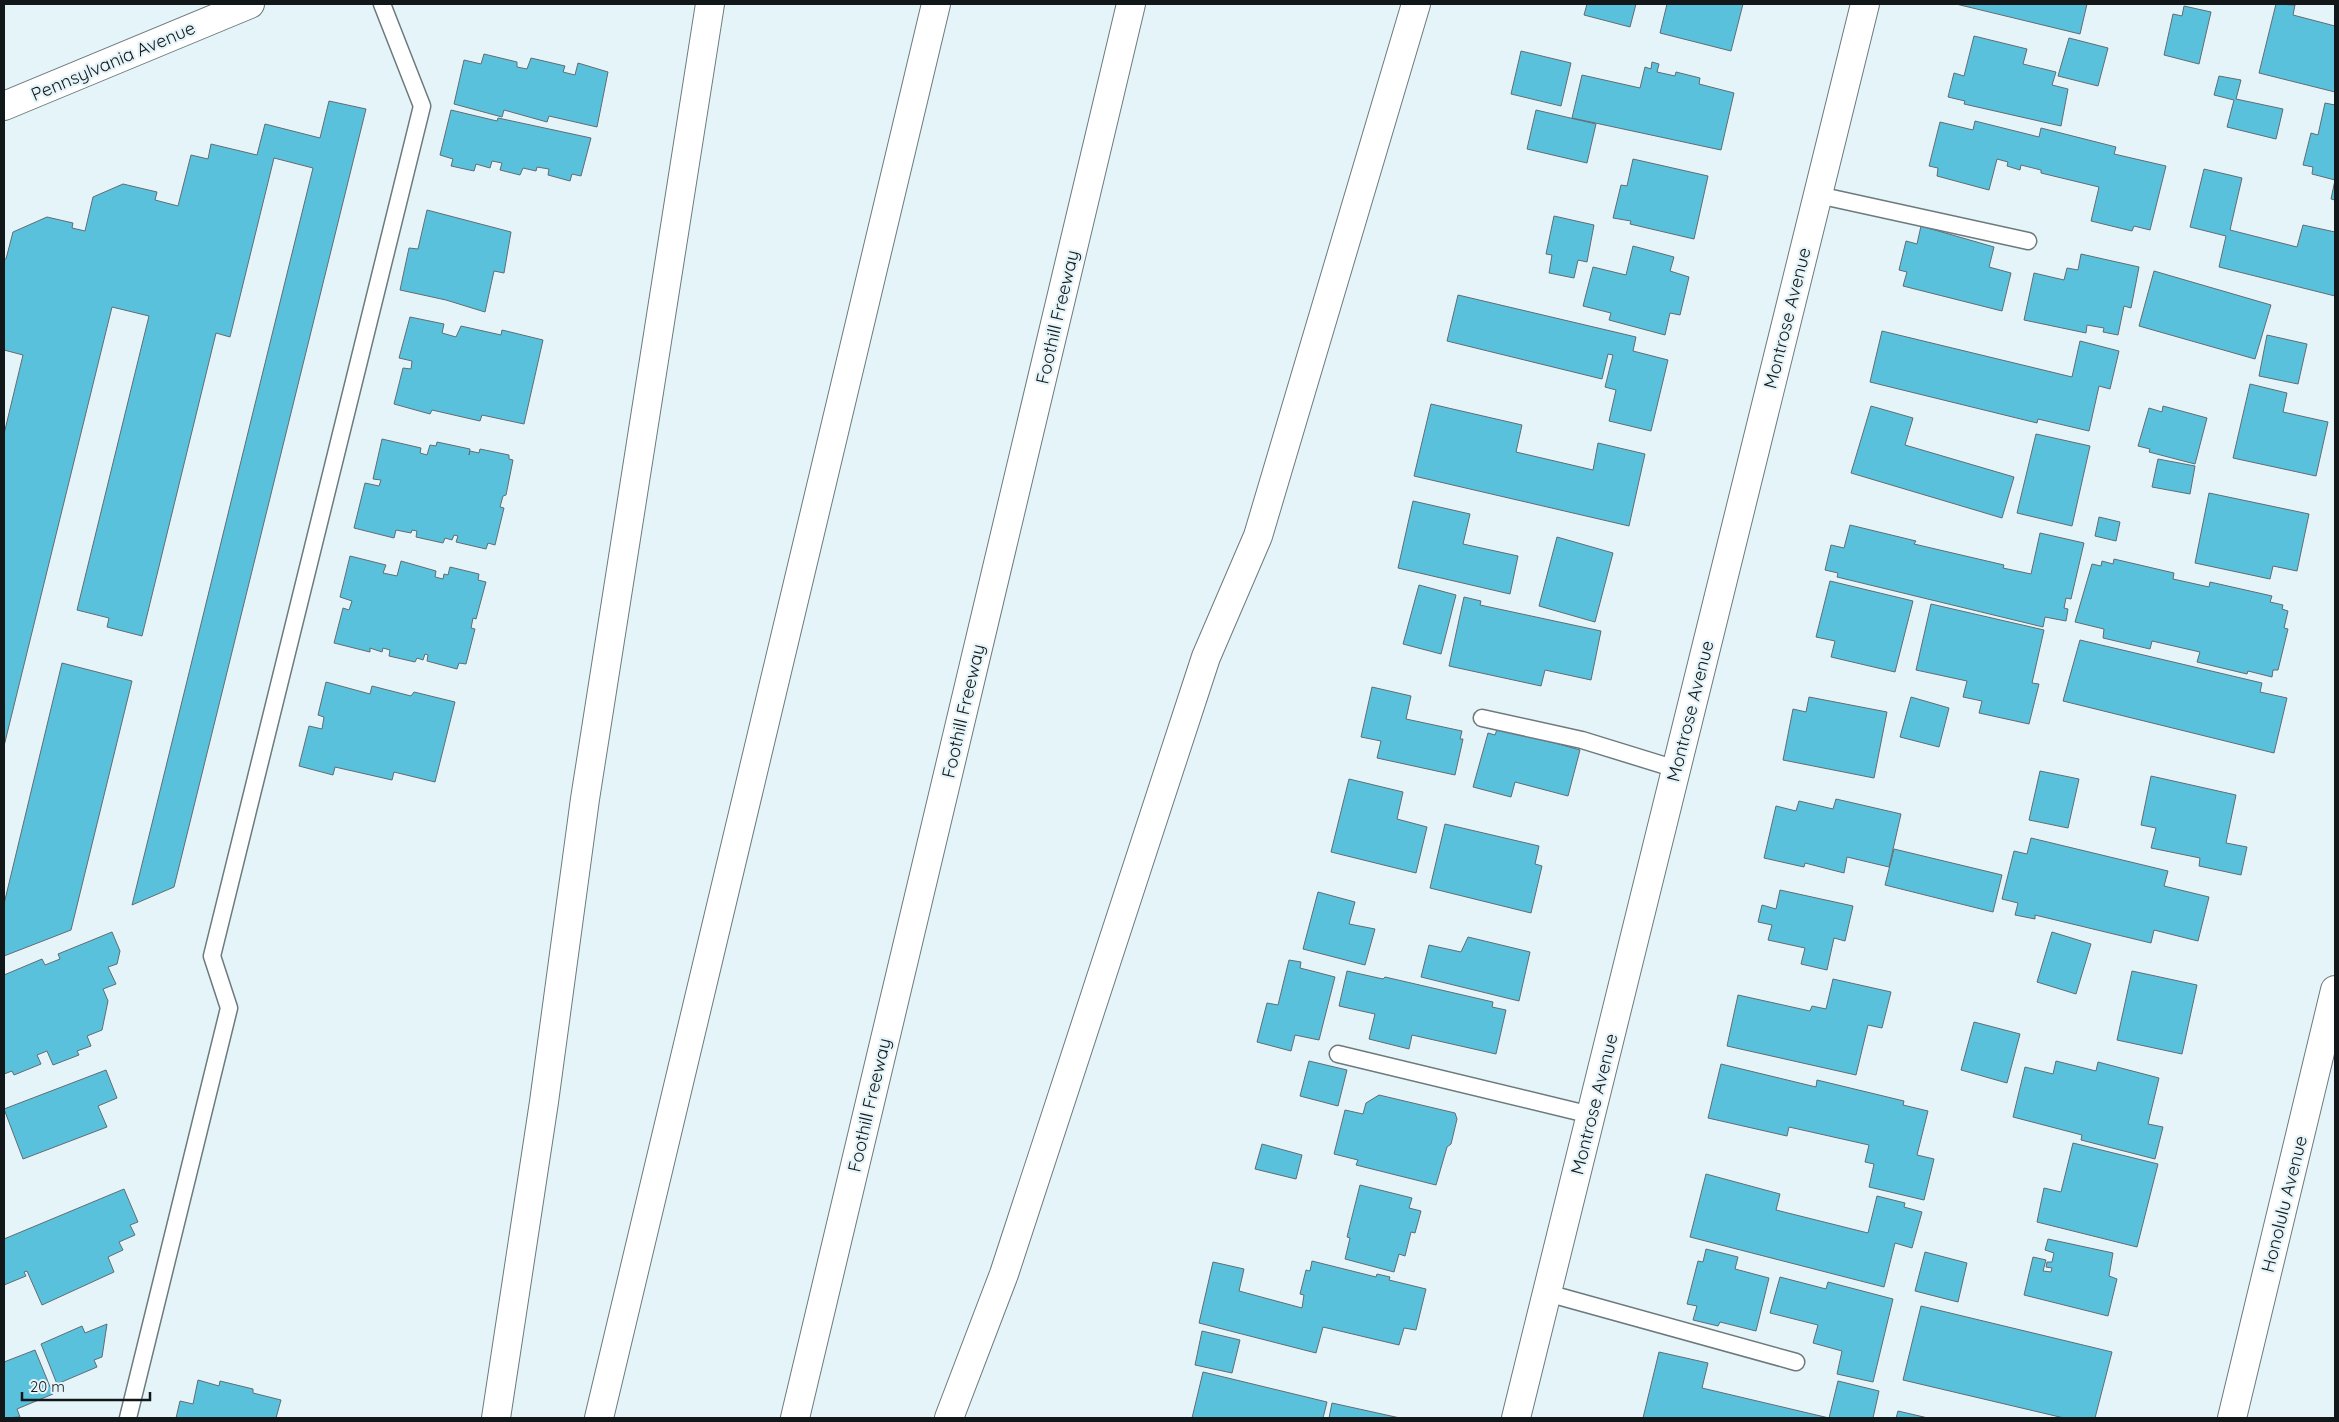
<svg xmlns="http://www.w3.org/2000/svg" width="2339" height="1422" viewBox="0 0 2339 1422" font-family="Quicksand,sans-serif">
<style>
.building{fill:#5ac1dd;stroke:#606d72}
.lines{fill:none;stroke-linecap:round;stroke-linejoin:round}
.service-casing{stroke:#6c7a7e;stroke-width:19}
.minor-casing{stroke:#6c7a7e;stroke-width:30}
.secondary-casing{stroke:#6c7a7e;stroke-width:30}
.motorway-casing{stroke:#6c7a7e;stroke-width:30}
.service{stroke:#fff;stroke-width:16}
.minor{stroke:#fff;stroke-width:28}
.secondary{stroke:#fff;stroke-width:28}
.motorway{stroke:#fff;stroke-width:28}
.labels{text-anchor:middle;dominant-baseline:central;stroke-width:4.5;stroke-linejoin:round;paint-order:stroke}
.street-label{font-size:18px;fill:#121719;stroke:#e5f4f9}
</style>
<rect width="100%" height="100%" fill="#e5f4f9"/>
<g class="building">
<path d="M1587,4H1636L1630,27L1584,15Z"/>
<path d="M1667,4H1743L1731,51L1660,33Z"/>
<path d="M1956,4H2087L2080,34Z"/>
<path d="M2276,4L2295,5L2293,15L2335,26V92L2259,73Z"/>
<path d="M2184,6L2211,12L2199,64L2164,55L2173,14L2182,16Z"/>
<path d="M1974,36L2027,49L2023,64L2056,72L2052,85L2068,89L2061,126L1964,104L1965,101L1948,97L1954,73L1964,76Z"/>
<path d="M2069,38L2108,48L2098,86L2058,76Z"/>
<path d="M1521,51L1571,63L1561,106L1511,94Z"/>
<path d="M484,54L517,62V67L527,69L531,58L565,66L563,72L575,75L578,63L608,72L597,127L549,116L547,122L504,110L502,117L454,104L464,60L481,64Z"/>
<path d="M1652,62L1659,64L1657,72L1675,76L1676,72L1700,78L1699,84L1734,93L1721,150L1572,118L1582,75L1640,88L1645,67L1651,69Z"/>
<path d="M2219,76L2241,80L2236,99L2283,109L2276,139L2227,127L2234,100L2214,95Z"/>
<path d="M329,101L366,109L174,887L132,905L313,168L274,158L230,337L216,333L142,636L107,627L109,618L77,610L149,316L112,307L4,746V434L23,355L4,350V259H6L13,232L47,217L73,223L72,228L85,231L93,197L123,184L157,192L155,200L178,206L191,155L208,159L211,144L257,155L265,124L320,138Z"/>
<path d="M2325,103L2335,105V200L2331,199L2335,180L2312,174L2313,167L2303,165L2311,133L2318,135Z"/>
<path d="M451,110L497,121L498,118L591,138L581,176L572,174L570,181L548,175L549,169L537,167L536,171L523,168L520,175L500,170L502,163L492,161L490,168L476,164L474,171L451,166L453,159L440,155Z"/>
<path d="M1536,110L1596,124L1587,163L1527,149Z"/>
<path d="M1975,121L2039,137L2041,128L2116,147L2114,154L2166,166L2150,230L2134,226L2132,231L2091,221L2099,187L2041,173V170L2021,165L2020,170L2007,166L2008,162L1997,159L1989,190L1937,176L1938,168L1929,166L1940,122L1973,130Z"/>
<path d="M1633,159L1708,176L1694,239L1630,224L1631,221L1613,218L1621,185L1627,186Z"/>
<path d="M2204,169L2242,178L2230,230L2297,247L2303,225L2335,232V296L2219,267L2226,236L2190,227Z"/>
<path d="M427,210L511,232L504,273L494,271L485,312L446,300L400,290L409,248L418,249Z"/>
<path d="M1554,216L1594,225L1587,262L1578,260L1574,278L1549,273L1552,255L1546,254Z"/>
<path d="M1921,226L1994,247L1989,267L2011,273L2002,311L1903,286L1907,272L1899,270L1906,241L1917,244Z"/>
<path d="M1633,246L1674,257L1670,271L1689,277L1680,315L1670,313L1665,335L1609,320L1611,313L1583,306L1593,267L1626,275Z"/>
<path d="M2081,254L2139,267L2131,308L2124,306L2118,335L2103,332L2104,328L2087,325L2086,333L2024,320L2034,273L2064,280L2067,268L2078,270Z"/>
<path d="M2154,271L2271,305L2255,359L2139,326Z"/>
<path d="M1458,295L1636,337L1633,351L1668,360L1651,431L1609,421L1616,390L1605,387L1613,355L1608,354L1602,379L1447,341Z"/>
<path d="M410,317L444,324L442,333L456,337L461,326L501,335L502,330L543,340L524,424L482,415L480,421L432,410L430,414L394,404L403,368L411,369L412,361L399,358Z"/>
<path d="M1882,331L2072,377L2080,341L2119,351L2110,389L2099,386L2089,431L2038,419L2037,423L1870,382Z"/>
<path d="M2267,335L2307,344L2298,384L2259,376Z"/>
<path d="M2250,384L2287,393L2283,412L2328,422L2316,476L2233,458Z"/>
<path d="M1431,404L1522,425L1516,452L1593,470L1598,443L1645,454L1629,526L1414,476Z"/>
<path d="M1871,406L1913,418L1905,445L2014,477L2002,518L1851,473Z"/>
<path d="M2163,406L2207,418L2195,464L2149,452L2150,449L2138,446L2149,408L2162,412Z"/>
<path d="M2036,434L2090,446L2072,526L2017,513Z"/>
<path d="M382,439L421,448L420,453L427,455L430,445L436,446L437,442L470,449L469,455L470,451L479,453L480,449L509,455V459L513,460L506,495L503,496L500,507L504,508L495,545L488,543L486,549L456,542L458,536L454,535L452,540L445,538L443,543L416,537L417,531L412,530L411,533L396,530L394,538L354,528L365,483L379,486L381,480L373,479Z"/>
<path d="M2158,459L2195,466L2190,494L2152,487Z"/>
<path d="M2209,493L2309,514L2297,571L2273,566L2270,579L2195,563Z"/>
<path d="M1413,501L1470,514L1463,544L1518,556L1510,594L1398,568Z"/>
<path d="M2099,517L2120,522L2116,541L2095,536Z"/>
<path d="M1850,525L1916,541L1914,544L2004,565L2003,568L2031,574L2040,533L2084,543L2071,599L2066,598L2064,608L2068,609L2066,621L2045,617L2043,627L1837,577L1838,573L1825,570L1831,545L1844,548Z"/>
<path d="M1557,537L1613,553L1595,622L1539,606Z"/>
<path d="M350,556L386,565L383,573L397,576L401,561L436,571L435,577L443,579L444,574L448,575L450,567L479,574L478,580L486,582L476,619L473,618L471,628L475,629L466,664L459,663L457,669L427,661L428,655L425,654L423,660L417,658L415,662L389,656L390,650L383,648L382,652L370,648V652L334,643L343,608L349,610L352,601L340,597Z"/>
<path d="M2114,559L2174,573L2173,579L2209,587L2210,582L2272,596L2270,602L2283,605L2282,609L2288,611L2284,628L2288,629L2278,670H2273L2272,677L2248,671L2247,674L2197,662L2200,652L2152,641L2150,649L2103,638L2104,629L2075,622L2092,564L2101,566L2102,561L2113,564Z"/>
<path d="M1830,581L1913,601L1895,672L1831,657L1835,641L1816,637Z"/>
<path d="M1419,585L1456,595L1441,654L1403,644Z"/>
<path d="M1464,597L1481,601L1480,605L1601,631L1591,680L1545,670L1541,686L1449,666Z"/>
<path d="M1931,604L2044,630L2032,683L2039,684L2029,724L1979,713L1982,701L1963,697L1967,681L1916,670Z"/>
<path d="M2080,640L2262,683L2260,692L2287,698L2274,753L2063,701Z"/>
<path d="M62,663L132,681L71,930L4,956V904Z"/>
<path d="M326,682L370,694L372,686L411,696L414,692L455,702L435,782L394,772L392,780L335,767L333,775L299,766L309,726L322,729L324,717L318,715Z"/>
<path d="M1372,687L1411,696L1406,719L1462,731L1460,739H1463L1455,775L1377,758L1381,741L1361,737Z"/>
<path d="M1809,697L1887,712L1874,778L1783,760L1793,709L1806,712Z"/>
<path d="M1911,697L1949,708L1939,747L1900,737Z"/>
<path d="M1498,727L1580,750L1568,796L1515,782L1511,797L1473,787L1488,733L1495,735Z"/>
<path d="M2040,771L2079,779L2068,828L2029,820Z"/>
<path d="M2151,776L2236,795L2226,843L2247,847L2241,875L2199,866L2200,858L2151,848L2156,828L2141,825Z"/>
<path d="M1349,779L1403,792L1397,819L1427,827L1416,873L1331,852Z"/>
<path d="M1836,799L1901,814L1889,867L1847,857L1844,873L1805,863L1804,867L1764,858L1776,806L1796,811L1799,801L1833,809Z"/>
<path d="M1445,824L1539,846L1535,864L1542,866L1531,913L1430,888Z"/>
<path d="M2031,838L2168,871L2164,886L2209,897L2198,941L2154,930L2151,943L2035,915V919L2015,915L2018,903L2002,899L2014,851L2027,854Z"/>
<path d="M1894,849L2002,875L1993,912L1885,885Z"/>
<path d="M1780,890L1853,906L1845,941L1834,938L1827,970L1801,964L1805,948L1768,940L1772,925L1758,922L1762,905L1776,909Z"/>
<path d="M1318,892L1355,902L1349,924L1375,929L1365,965L1303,949Z"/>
<path d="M112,932L120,951L117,964L108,967L116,984L103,989L108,1001L102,1030L87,1036L91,1046L77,1051L79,1055L53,1065L47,1051L37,1055L41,1064L14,1075L12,1071L4,1074V975L42,959L45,965L60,959L58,954Z"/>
<path d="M2052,932L2091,944L2076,994L2037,982Z"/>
<path d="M1468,937L1530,952L1519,1001L1421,977L1429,945L1461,952Z"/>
<path d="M1289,960L1301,962L1300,968L1335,977L1319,1040L1295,1035L1291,1051L1257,1042L1267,1003L1278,1005Z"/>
<path d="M1347,971L1383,979L1385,977L1493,1002L1492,1007L1506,1010L1496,1054L1412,1035L1409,1049L1369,1039L1375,1014L1339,1006Z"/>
<path d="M2132,971L2197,985L2182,1054L2117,1040Z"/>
<path d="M1833,979L1891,992L1882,1028L1868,1025L1856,1075L1727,1046L1738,995L1810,1011L1812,1006L1826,1009Z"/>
<path d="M1974,1022L2020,1034L2007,1083L1961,1070Z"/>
<path d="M1309,1061L1347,1070L1338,1106L1300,1096Z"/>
<path d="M2056,1061L2096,1071L2098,1062L2159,1078L2148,1124L2163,1127L2155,1159L2081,1140L2082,1135L2013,1117L2025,1067L2053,1074Z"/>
<path d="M1721,1064L1816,1087L1817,1080L1904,1101L1903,1105L1928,1111L1917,1155L1934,1159L1924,1200L1869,1187L1874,1164L1865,1162L1869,1145L1789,1127L1787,1136L1708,1118Z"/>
<path d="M106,1070L117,1098L98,1106L107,1127L23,1159L4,1109Z"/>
<path d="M1379,1095L1455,1113L1457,1119L1451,1144L1447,1147L1436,1185L1356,1165L1358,1160L1334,1154L1345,1110L1363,1114L1366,1103Z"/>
<path d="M2073,1143L2158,1164L2137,1247L2037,1222L2044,1188L2061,1192Z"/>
<path d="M1262,1144L1302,1155L1296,1179L1255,1169Z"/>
<path d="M1706,1174L1780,1194L1776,1210L1868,1233L1877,1196L1905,1203L1904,1207L1922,1212L1912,1248L1895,1243L1884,1287L1690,1237Z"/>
<path d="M1360,1185L1412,1198L1409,1208L1421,1211L1415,1233L1411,1232L1405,1256L1399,1254L1394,1272L1345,1259L1350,1238L1347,1237Z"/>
<path d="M124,1189L138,1222L130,1225L135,1235L119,1242L123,1250L108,1257L114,1272L42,1305L27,1271L24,1272L26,1276L4,1285V1239Z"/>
<path d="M2048,1239L2113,1253L2109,1276L2117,1279L2108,1316L2024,1295L2033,1257L2046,1260L2043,1271L2051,1272L2052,1268L2046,1267L2047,1262H2052L2054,1253L2045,1250Z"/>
<path d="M1706,1249L1738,1257L1735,1269L1769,1278L1756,1331L1720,1322L1718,1326L1693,1320L1697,1306L1687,1304L1698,1261L1703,1262Z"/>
<path d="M1925,1252L1967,1263L1958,1302L1915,1291Z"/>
<path d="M1312,1261L1376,1277L1377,1274L1390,1277L1389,1280L1426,1289L1416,1330L1404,1328L1399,1345L1323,1327L1316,1353L1199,1323L1213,1262L1244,1269L1239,1291L1302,1308L1304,1295L1300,1294L1306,1270L1310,1271Z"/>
<path d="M1780,1277L1826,1289L1828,1282L1893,1299L1873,1382L1837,1374L1842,1351L1813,1343L1818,1325L1770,1313Z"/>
<path d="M1921,1306L2112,1352L2095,1418H2064L1903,1380Z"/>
<path d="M107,1324L102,1357L94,1360L97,1367L57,1384L41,1344L82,1326L85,1333Z"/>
<path d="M1202,1331L1240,1340L1232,1373L1195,1365Z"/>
<path d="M35,1350L53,1394L17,1409L20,1417L4,1418V1362Z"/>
<path d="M1659,1352L1708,1363L1702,1388L1829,1418L1838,1381L1879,1391L1873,1418H1643Z"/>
<path d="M1203,1372L1327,1402L1323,1418H1192Z"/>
<path d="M198,1380L219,1386L220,1381L253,1389V1393L281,1400L276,1418H176L180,1401L193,1404Z"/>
<path d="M1332,1403L1400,1418H1329Z"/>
<path d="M1898,1411L1928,1418H1896Z"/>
</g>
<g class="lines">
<defs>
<g id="service">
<path d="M1818,195L2028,241"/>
<path d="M1482,718L1582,740L1676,769"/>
<path d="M1338,1054L1591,1115"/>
<path d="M1547,1293L1796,1362"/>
<path d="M128,1418L229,1008L212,956L422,106L382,4"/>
</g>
<path id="minor" d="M1516,1418L1865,4"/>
<g id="secondary">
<path d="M4,106L250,4"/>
<path d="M2232,1418L2335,990"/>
</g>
<g id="motorway">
<path d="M496,1418L544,1102L585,799L710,4"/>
<path d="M599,1418L936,4"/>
<path d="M795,1418L1131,4"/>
<path d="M949,1418L1004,1274L1206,657L1258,536L1416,4"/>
</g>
</defs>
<use href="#service" class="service-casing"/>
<use href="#minor" class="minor-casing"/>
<use href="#secondary" class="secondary-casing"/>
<use href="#motorway" class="motorway-casing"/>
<use href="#service" class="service"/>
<use href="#minor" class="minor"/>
<use href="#secondary" class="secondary"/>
<use href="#motorway" class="motorway"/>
</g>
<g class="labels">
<g class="street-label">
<text transform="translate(113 61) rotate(-23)">Pennsylvania Avenue</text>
<text transform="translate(1057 317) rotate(-77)">Foothill Freeway</text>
<text transform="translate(1787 318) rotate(-76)">Montrose Avenue</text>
<text transform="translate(963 711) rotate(-77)">Foothill Freeway</text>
<text transform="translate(1690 711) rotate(-76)">Montrose Avenue</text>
<text transform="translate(1594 1104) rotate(-76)">Montrose Avenue</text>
<text transform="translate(869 1105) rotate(-77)">Foothill Freeway</text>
<text transform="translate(2284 1204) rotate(-76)">Honolulu Avenue</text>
</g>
</g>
<rect width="2339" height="1422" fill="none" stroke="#121719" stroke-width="10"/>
<path d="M22 1392v8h128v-8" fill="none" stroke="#121719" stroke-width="2.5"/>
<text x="30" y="1392" font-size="15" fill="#121719" stroke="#e5f4f9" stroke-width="4" paint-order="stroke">20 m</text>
</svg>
